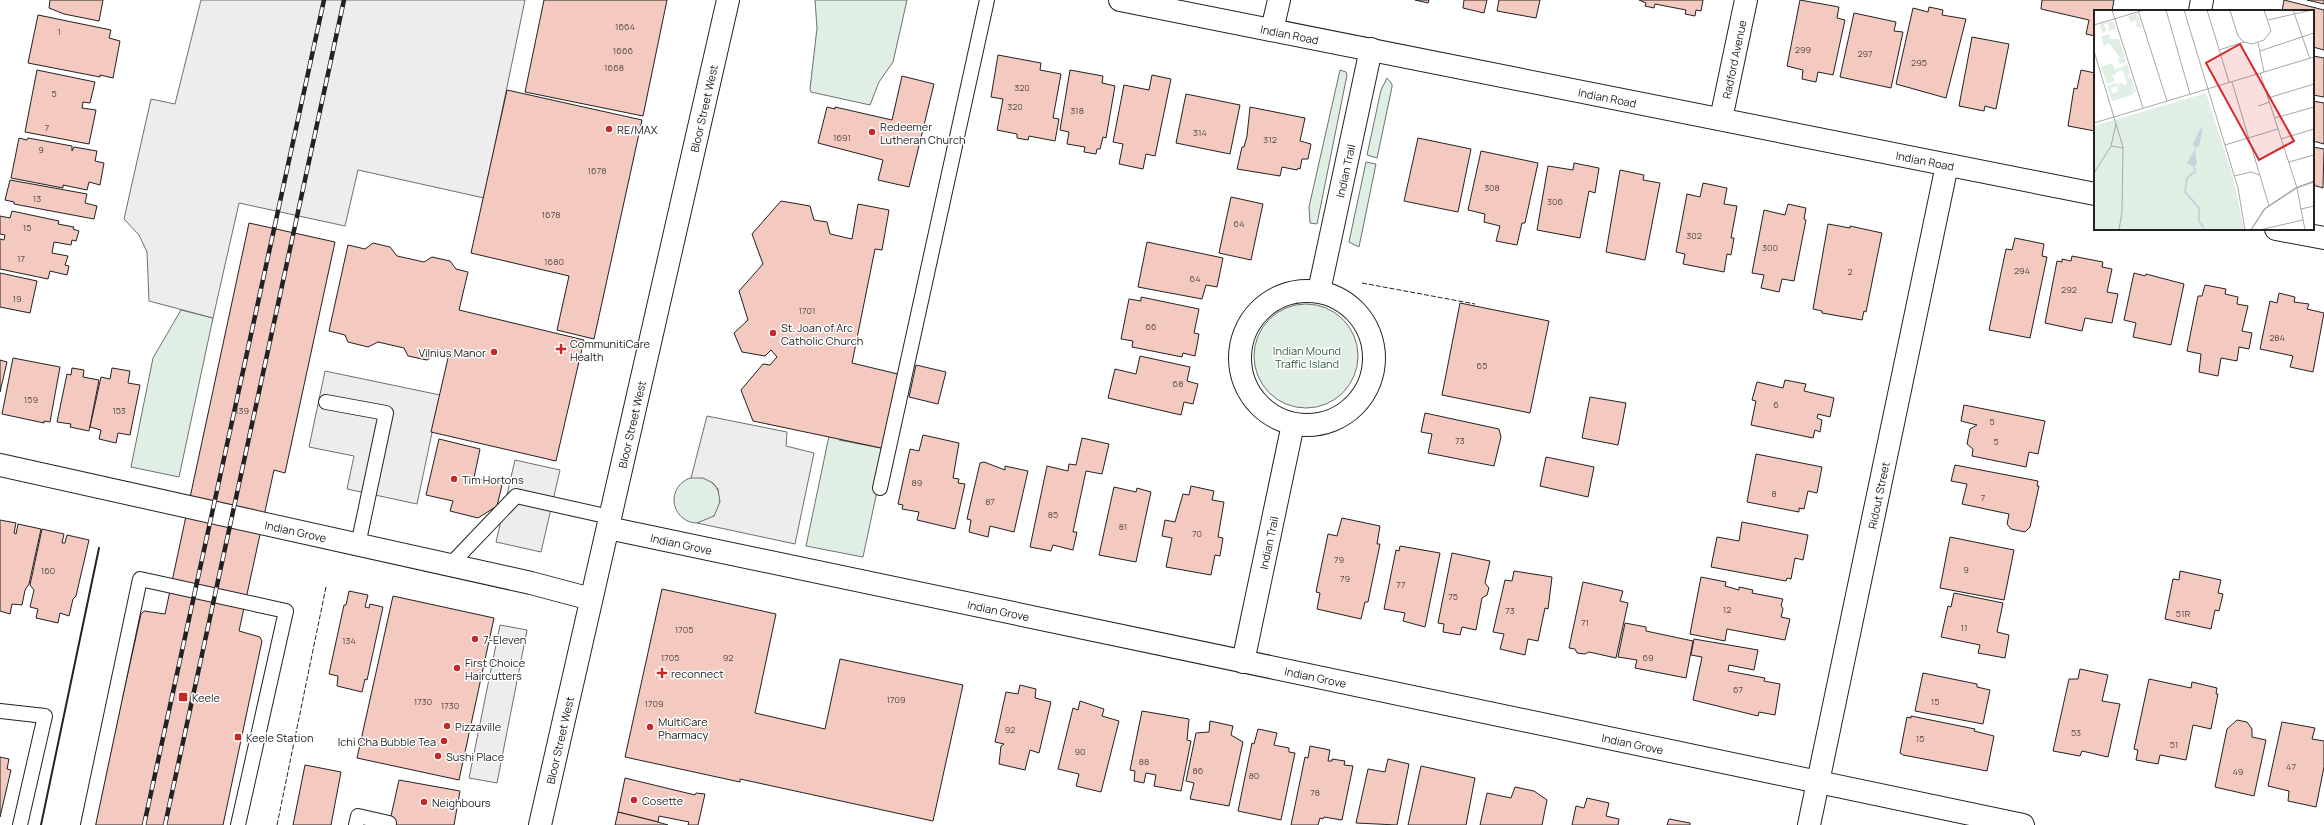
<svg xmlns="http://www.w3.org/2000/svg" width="2324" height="825" viewBox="0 0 2324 825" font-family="Manrope,sans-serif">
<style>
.green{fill:#e0efe3;stroke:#6f6f6f}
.parking{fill:#ededed;stroke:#6f6f6f}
.building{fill:#f3c9c0;stroke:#222}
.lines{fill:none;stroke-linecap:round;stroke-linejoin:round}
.service-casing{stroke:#222;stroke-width:16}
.minor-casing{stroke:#222;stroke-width:24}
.primary-casing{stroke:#222;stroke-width:24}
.service{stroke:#fff;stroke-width:14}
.minor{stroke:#fff;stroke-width:22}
.primary{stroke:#fff;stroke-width:22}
.rail-casing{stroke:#222;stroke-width:4.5}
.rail{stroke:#fff;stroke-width:3;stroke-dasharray:9;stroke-linecap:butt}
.fence{stroke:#222;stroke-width:1;stroke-dasharray:5 2;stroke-linecap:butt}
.wall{stroke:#222;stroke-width:2}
.poi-dot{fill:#c62828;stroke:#fff;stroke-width:1.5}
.labels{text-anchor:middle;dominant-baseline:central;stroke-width:3;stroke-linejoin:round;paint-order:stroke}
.number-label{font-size:9px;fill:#564c4a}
.street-label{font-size:11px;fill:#222;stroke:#fff}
.poi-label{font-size:11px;fill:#222;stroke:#fff;text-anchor:start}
.park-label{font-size:11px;fill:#2f5e38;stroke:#fff}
.inset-river{fill:none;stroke:#c7d3dd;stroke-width:2}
.inset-road{fill:none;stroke:#a7a7a7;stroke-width:1}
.view{fill:#d62828;fill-opacity:0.15;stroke:#d62828;stroke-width:2}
.inset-edge{fill:none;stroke:#222;stroke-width:2}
</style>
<rect width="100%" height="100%" fill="#fff"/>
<g class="green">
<path d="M815,0H907L893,62L879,82L870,105L811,92L810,89L817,28Z"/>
<path d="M1340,70L1346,72L1347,75L1317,224L1310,223L1309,207Z"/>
<path d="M1387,78L1392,84V87L1377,158L1367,155L1381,90Z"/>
<path d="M1366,162L1376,164L1359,247L1349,242Z"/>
<circle cx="1306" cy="356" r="52"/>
<path d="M181,310L213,318L179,477L131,467L153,358Z"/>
<path d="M829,436L839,438V440L886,449L863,557L806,546Z"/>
<circle cx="697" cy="500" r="23"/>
</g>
<g class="parking">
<path d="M201,0H525L484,198L358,170L345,226L239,203L213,318L149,301L147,252L139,235L124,219L151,99L175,104Z"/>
<path d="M325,371L440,395L417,504L347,489L354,456L309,447Z"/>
<path d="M707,416L787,432L786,446L814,453L795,544L697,523L714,516L720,502L718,489L713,483L703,478H691Z"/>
<path d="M515,460L560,470L541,552L496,542Z"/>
<path d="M500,625L527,630L497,783L469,778Z"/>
</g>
<g class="building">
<path d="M50,0H103L99,21L64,14L49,8Z"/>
<path d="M544,0H667L643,116L525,92Z"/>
<path d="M1415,0H1429L1428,3Z"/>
<path d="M1464,0H1487L1484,13L1463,8Z"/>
<path d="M1499,0H1540L1536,18L1497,11Z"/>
<path d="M1639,0H1703L1701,11L1696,10L1695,16L1685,14L1686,10L1655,4L1654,8L1645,6L1646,3Z"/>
<path d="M1800,0L1839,7L1837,18L1845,20L1833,75L1818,72L1816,82L1802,79L1803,70L1787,66Z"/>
<path d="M2042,0H2114L2112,11H2095V36L2086,34L2089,20L2041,9Z"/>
<path d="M2284,0L2324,10V50L2313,47V11H2282Z"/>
<path d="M2307,0H2324V4Z"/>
<path d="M1929,7L1943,10L1942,15L1966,19L1946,98L1896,84L1913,8L1928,12Z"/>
<path d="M1854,13L1896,22L1894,31L1903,32L1891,88L1840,77Z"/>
<path d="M38,15L111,30L109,38L120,41L113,78L100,75V77L28,63Z"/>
<path d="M1972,37L2009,44L1996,109L1985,106L1984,111L1959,106Z"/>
<path d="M998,55L1041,63L1040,70L1061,74L1053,118L1059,119L1055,141L1029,136L1028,140L1022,139L1017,138V134L997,130L1003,99L991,97Z"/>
<path d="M2313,56L2324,58V97L2313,95Z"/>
<path d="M37,70L95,82L90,103L83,102L82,108L96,110L89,144L25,132Z"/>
<path d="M1070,70L1103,76L1102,83L1115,86L1106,138L1103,137L1100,149H1097L1096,154L1084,152L1085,147L1067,144L1069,132L1060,130Z"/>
<path d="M2081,70L2095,73V131L2068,126L2074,88L2077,89Z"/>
<path d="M1152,75L1171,79L1155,156L1146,154L1143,169L1119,164L1123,144L1113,142L1124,85L1149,90Z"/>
<path d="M902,76L934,84L909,187L878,180L883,160L818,143L827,107L835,109V107L892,120Z"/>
<path d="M507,90L642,120L594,339L557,330L569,276L471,253Z"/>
<path d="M1186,94L1240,105L1230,154L1176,143Z"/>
<path d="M2313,101L2324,103V144L2313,141Z"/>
<path d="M1250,107L1305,118L1300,141L1311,144L1308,159H1302L1300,169L1298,168L1297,170L1282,167L1280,176L1237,169L1242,147H1244L1247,136Z"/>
<path d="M19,138L27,140L28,138L72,146V151L74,147L97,151L95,161L104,163L100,185L89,182L87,190L63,185V188L11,178Z"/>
<path d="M1418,138L1471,149L1458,212L1404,201Z"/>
<path d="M2313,147L2324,149L2323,188L2313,185Z"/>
<path d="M1481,151L1538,163L1525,223H1522L1517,245L1496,241L1500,226L1484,222L1485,214L1468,210Z"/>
<path d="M1574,163L1599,168L1595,193L1589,191L1580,238L1537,230L1548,166L1573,170Z"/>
<path d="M1620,170L1644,175L1643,180L1660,183L1645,260L1606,252Z"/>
<path d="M10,180L87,194L85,203L97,206L94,219L14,204V202L5,200Z"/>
<path d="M1703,183L1727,188L1724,204L1737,206L1731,238H1734L1731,255L1727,254L1724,272L1683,264L1685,254L1676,252L1687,194L1700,197Z"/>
<path d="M1231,197L1263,204L1251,260L1219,253Z"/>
<path d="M781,201L810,206L814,220L827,222L830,234L852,239L858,204L889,210L882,250L875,249L852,363L902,375L886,449L753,421L741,390L763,364L770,365L777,357L771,350L765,356L742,352L734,333L748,320L739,291L763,264L752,234Z"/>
<path d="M1788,204L1806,208L1804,219L1806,220L1794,281L1782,279L1779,292L1761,288L1764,275L1752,273L1764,210L1785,215Z"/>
<path d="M12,211L59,221L58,224L74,227L73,229L79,231L76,241L72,240L71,245L54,242L52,253L68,256L65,265L69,266L67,275L50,271L48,279L0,269V239L4,240L5,235L0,234V216L10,218Z"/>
<path d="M249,223L335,242L285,473L274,470L239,631L260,637L262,641L223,825H94L141,614L144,611L165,614Z"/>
<path d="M1828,224L1850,228V226L1882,233L1866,312L1864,311L1862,320L1822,313V311L1813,309Z"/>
<path d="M2015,238L2044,244L2042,256L2047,257L2030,338L1989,330L2006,249L2012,250Z"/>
<path d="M1147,242L1223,258L1217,287L1206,285L1202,299L1138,287Z"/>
<path d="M373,243L390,247L397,256L424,262L432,257L450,261L456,269L468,272L459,310L584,340L556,461L431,432L448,358L435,355L427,360L408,356L404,348L378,342L368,347L348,342L345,335L329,331L348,245L365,249Z"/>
<path d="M2072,256L2103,262L2102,267L2112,269L2107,292L2118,294L2112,323L2085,318L2082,331L2045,323L2057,261L2062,262V259L2071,261Z"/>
<path d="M0,273L37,281L30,313L0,307Z"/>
<path d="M2134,273L2145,276L2146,274L2184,284L2171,345L2133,337L2136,323L2124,320Z"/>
<path d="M2205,285L2226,289L2225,294L2238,297L2237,304L2248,306L2242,331L2252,333L2249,349L2239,347L2237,361L2221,358L2218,376L2199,372L2201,354L2187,351L2198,296H2202Z"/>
<path d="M2279,293L2295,297L2294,302L2309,304L2307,309L2324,313L2313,372L2290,367L2293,356L2260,349L2270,301L2277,303Z"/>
<path d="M1141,297L1199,309L1194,333L1199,334L1195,356L1183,353L1182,357L1132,347L1133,341L1121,339L1129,299L1141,301Z"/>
<path d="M1460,303L1549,321L1530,413L1442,395Z"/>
<path d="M1140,356L1190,367L1187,381L1198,384L1193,404L1184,402L1181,415L1108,398L1115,369L1136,374Z"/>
<path d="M13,358L60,367L50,422L44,421V423L2,414Z"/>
<path d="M0,360L7,362L0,392Z"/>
<path d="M916,365L946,372L938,404L909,397Z"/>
<path d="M72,368L84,370L83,377L99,380L89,431L70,427L71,424L57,422L67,374L71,375Z"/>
<path d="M112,368L130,371L128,383L140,385L130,435L118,433L116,443L99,439L101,430L90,427L101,377L110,379Z"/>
<path d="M1785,380L1806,384L1804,391L1834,398L1830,417L1818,414L1817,418L1822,420L1820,432L1815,430L1813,438L1751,425L1756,401L1752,400L1757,382L1783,388Z"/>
<path d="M1590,397L1626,403L1618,445L1582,438Z"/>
<path d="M1964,405L2045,421L2038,454L2029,452L2026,467L1972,456L1973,449L1967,444L1970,429L1977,425L1961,421Z"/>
<path d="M1425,413L1499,429L1501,437L1494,466L1428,453L1432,434L1421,432Z"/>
<path d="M923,435L959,443L953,478L959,479L958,483L965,484L955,529L917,520L919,512L902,509L903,505L898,504L910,449L919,451Z"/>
<path d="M1082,438L1109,444L1102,474L1086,471L1073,532H1077L1073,550L1053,545L1051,551L1030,547L1047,466L1068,471L1069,464L1076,465Z"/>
<path d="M439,439L480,449L474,478L491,482V478L503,481L497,506L478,518L450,511L453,501L426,495Z"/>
<path d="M1756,454L1822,467L1817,493L1808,491L1804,509L1799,508V512L1747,502Z"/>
<path d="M1546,457L1594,467L1588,497L1540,486Z"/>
<path d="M984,462L1005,470V466L1028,471L1014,532L990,526L988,537L969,532L971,520L967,519L980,463Z"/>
<path d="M1955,465L2038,481L2037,486H2039L2030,527L2025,532L2011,529L2007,524L2009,514L1962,504L1967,484L1951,481Z"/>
<path d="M1191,486L1214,491L1212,500L1224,502L1218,537L1223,538L1220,556L1215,555L1211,575L1166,567L1172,538L1162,536L1165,520L1175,522L1183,494L1189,495Z"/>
<path d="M1114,487L1136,492L1137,488L1151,492L1136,562L1099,555Z"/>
<path d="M1342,518L1380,526L1377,544H1380L1368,602H1365L1361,619L1317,609L1320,593L1316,592L1328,534L1337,536Z"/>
<path d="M0,520L16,523L14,533L16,534L18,524L41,529L29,584L25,590L22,605L12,604L10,614L0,611Z"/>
<path d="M1742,522L1808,535L1803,560L1795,558L1791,579L1787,578L1786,581L1711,567L1717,537L1739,541Z"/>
<path d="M42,529L64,534L62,543H65L67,535L89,540L76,596L73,599L69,616L60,613L58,623L36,618L38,609L30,607L34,590L30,585Z"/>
<path d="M1950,537L2014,550L2004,600L1940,588Z"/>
<path d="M1400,546L1440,553L1425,627L1403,621L1405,613L1384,609L1396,550L1399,551Z"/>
<path d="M1452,553L1490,561L1485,583L1489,588L1487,595L1482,598L1476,630L1462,627L1460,635L1443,632L1444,624L1438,623Z"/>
<path d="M1514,571L1552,577L1548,609L1545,608L1538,641L1528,639L1525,655L1500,649L1504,634L1493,632L1505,580L1512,581Z"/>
<path d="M2180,571L2221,580L2218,593L2223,594L2219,611L2215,610L2211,629L2165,619L2173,579L2179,580Z"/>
<path d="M1701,577L1726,582L1725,586L1739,590V587L1753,590L1752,593L1783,599L1781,605L1783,609L1781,617L1790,619L1785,640L1727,629L1725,641L1690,634Z"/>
<path d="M1583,582L1623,591L1620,601L1628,603L1616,658L1589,652L1585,654L1577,653L1575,649L1569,648Z"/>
<path d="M662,589L776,614L755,713L825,729L840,659L963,685L933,821L740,779V782L625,757Z"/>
<path d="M349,591L368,595L365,607L369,608L370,604L383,607L367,680L365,679L362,692L337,686L338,676L329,674L344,605H346Z"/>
<path d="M1954,593L2003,603L1997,632L2009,635L2005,658L1978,653L1980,645L1941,637L1948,606L1951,607Z"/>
<path d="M393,596L494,618L459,780L357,758Z"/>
<path d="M1625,623L1646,627V631L1693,641L1686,678L1635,668L1637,660L1618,657Z"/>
<path d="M1694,639L1758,650L1754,670L1729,665L1728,671L1765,678L1764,681L1780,684L1775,715L1759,712L1758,716L1693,700L1702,657L1691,655Z"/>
<path d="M2080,669L2108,675L2102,701L2120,704L2108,757L2082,751L2080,756L2053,751L2069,679H2078Z"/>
<path d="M1923,673L1977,684V687L1990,690L1983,724L1915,711Z"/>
<path d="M2149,679L2191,688L2192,682L2217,688L2216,694H2218L2211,729L2193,725L2186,760L2160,755L2158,764L2136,760L2138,750L2134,749Z"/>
<path d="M1020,685L1036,689L1035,698L1051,702L1039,753L1030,750L1025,770L999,764L1001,746L1004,744L995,742L1006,692L1018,694Z"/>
<path d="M1080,701L1104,709L1102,716L1119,721L1101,792L1076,786L1079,774L1058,769L1073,708L1078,710Z"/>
<path d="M1142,711L1189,719L1187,740L1191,741L1181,791L1154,786L1156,775L1146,773L1144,783L1134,781L1135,771L1130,770Z"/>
<path d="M1911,716L1975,729L1974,731L1994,736L1987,771L1903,755L1900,753L1907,717L1911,718Z"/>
<path d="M2237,720L2247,722L2252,729V737L2266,740L2254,796L2215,787L2227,729Z"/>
<path d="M1210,721L1233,726L1231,735L1243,742L1229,806L1190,799L1194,783L1186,781L1196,733L1209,732Z"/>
<path d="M2282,722L2315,728L2312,739L2324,741V767L2316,807L2288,801L2289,791L2268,786Z"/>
<path d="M1258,729L1277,733L1274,745L1289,748V752L1295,753L1281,820L1238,811L1252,743L1254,744Z"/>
<path d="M1310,746L1330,750L1328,761H1332V759L1345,761L1344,765L1353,766L1342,820L1324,817L1323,819L1320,818L1318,825H1291L1305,757L1308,758Z"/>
<path d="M0,757L9,759L7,769L11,770L0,817Z"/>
<path d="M1388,759L1409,764L1397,825L1356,823L1368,769L1385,772Z"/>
<path d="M305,765L341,772L331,825H293Z"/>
<path d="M1421,766L1475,778L1466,825H1408Z"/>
<path d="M625,778L695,795L696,793L705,794L698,825H688L689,822L659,816L658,822L618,812Z"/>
<path d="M399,780L460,791L454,825H389Z"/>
<path d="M1515,787L1534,791L1547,800L1542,825H1480L1487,793L1511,798Z"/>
<path d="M1587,798L1609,803L1606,816L1619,819L1618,825H1572L1576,806L1584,808Z"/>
<path d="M618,812L658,822L668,825H615Z"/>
<path d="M1669,819L1690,823V825H1667Z"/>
</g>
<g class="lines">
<defs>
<g id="service">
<path d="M326,402L386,413L358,545"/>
<path d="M880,488L987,0"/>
<path d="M450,565L516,496L610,517"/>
<path d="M0,711L45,716L20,825"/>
<path d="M88,825L140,579L286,611L238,825"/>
<path d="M356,825L358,816L389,823"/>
</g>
<g id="minor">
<path id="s1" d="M1120,0L2095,194"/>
<path d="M2200,11L2202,0"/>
<path d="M1272,30L1279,0"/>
<path id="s2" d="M1721,119L1746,0"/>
<path d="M2276,229L2324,238"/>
<path id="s3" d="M1319,291L1371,49"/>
<circle cx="1307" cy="358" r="67"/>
<path id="s4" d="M0,465L531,583L591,599"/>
<path id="s5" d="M608,528L2023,825"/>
<path id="s6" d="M1243,662L1293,424"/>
<path id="s7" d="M1809,825L1947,165"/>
</g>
<g id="primary">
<path id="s8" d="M540,825L728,0"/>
</g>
</defs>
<use href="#service" class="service-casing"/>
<use href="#minor" class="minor-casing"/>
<use href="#primary" class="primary-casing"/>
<use href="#service" class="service"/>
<use href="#minor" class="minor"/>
<use href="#primary" class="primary"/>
<defs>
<g id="rail">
<path d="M144,825L324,0"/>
<path d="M165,825L344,0"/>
</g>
</defs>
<use href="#rail" class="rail-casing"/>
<use href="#rail" class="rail"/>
<g class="fence">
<path d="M1362,283L1475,304"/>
<path d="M277,825L326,587"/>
</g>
<path class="wall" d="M41,825L99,548"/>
</g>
<g class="poi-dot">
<circle cx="609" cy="129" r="4"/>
<circle cx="872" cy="132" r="4"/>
<circle cx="773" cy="333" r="4"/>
<path d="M559 343h4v4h4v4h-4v4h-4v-4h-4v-4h4z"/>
<circle cx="494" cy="352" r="4"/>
<circle cx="454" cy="479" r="4"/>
<circle cx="475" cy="639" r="4"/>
<circle cx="457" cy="668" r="4"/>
<path d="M660 667h4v4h4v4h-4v4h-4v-4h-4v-4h4z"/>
<rect x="178" y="692" width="10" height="10" rx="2"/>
<circle cx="447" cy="726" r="4"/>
<circle cx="650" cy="727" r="4"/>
<rect x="234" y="733" width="8" height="8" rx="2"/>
<circle cx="444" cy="741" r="4"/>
<circle cx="438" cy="756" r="4"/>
<circle cx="634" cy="800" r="4"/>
<circle cx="424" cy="802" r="4"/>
</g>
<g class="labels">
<g class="number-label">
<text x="625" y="26">1664</text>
<text x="59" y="31">1</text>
<text x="1803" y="49">299</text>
<text x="623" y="50">1666</text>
<text x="1865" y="53">297</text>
<text x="1919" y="62">295</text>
<text x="614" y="67">1668</text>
<text x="1022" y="87">320</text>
<text x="54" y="93">5</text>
<text x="1015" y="106">320</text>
<text x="1077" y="110">318</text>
<text x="47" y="127">7</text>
<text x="1200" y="132">314</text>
<text x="842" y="137">1691</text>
<text x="1270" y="139">312</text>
<text x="41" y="149">9</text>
<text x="597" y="170">1678</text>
<text x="1492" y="187">308</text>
<text x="37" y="198">13</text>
<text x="1555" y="201">306</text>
<text x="551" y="214">1678</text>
<text x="1239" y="223">64</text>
<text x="27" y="227">15</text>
<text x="1694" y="235">302</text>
<text x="1770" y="247">300</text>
<text x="21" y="258">17</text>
<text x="554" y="261">1680</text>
<text x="2022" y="270">294</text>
<text x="1850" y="271">2</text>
<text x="1195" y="278">64</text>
<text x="2069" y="289">292</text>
<text x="17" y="298">19</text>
<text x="807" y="310">1701</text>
<text x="1151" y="326">66</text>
<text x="2277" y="337">284</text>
<text x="1482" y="365">65</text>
<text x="1178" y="383">68</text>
<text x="31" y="399">159</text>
<text x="1776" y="404">6</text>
<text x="119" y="410">153</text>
<text x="242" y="410">139</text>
<text x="1992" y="421">5</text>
<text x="1460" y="440">73</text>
<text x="1996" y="441">5</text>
<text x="917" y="482">89</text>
<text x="1774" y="493">8</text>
<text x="1983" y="497">7</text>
<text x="990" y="501">87</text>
<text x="1053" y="514">85</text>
<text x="1123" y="526">81</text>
<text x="1197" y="533">70</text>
<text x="1339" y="559">79</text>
<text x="1966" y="569">9</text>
<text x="48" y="570">160</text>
<text x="1345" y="578">79</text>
<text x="1401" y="584">77</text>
<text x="1453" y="596">75</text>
<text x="1727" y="609">12</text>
<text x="1510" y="610">73</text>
<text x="2183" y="613">51R</text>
<text x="1585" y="622">71</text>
<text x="1964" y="627">11</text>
<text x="684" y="629">1705</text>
<text x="349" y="640">134</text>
<text x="670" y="657">1705</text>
<text x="728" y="657">92</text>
<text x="1648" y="657">69</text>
<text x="1738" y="689">67</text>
<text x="896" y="699">1709</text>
<text x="423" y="701">1730</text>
<text x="1935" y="701">15</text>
<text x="654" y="703">1709</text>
<text x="450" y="705">1730</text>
<text x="1010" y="729">92</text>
<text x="2076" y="732">53</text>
<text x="1920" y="738">15</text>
<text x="2174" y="744">51</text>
<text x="1080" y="751">90</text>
<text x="1144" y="761">88</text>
<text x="2291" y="766">47</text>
<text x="1198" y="770">86</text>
<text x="2238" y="771">49</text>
<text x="1254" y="775">80</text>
<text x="1315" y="792">78</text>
</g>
<g class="street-label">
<text stroke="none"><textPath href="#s1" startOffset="173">Indian Road</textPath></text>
<text stroke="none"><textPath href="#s2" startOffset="61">Radford Avenue</textPath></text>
<text stroke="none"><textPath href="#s1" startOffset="497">Indian Road</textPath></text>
<text stroke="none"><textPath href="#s8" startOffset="735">Bloor Street West</textPath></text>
<text stroke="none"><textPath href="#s1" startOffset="821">Indian Road</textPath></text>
<text stroke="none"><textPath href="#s3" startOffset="123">Indian Trail</textPath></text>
<text stroke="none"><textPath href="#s8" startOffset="411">Bloor Street West</textPath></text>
<text stroke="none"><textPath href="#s7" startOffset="337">Ridout Street</textPath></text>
<text stroke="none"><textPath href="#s4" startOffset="303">Indian Grove</textPath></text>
<text stroke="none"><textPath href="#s6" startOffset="122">Indian Trail</textPath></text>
<text stroke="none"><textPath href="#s5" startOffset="75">Indian Grove</textPath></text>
<text stroke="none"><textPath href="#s5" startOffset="399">Indian Grove</textPath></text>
<text stroke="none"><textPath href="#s5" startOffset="723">Indian Grove</textPath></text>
<text stroke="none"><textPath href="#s8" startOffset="87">Bloor Street West</textPath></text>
<text stroke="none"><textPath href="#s5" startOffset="1047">Indian Grove</textPath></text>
</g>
<g class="poi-label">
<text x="880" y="126">Redeemer<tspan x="880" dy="13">Lutheran Church</tspan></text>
<text x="617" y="129">RE/MAX</text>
<text x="781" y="327">St. Joan of Arc<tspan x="781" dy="13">Catholic Church</tspan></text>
<text x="570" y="343">CommunitiCare<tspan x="570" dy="13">Health</tspan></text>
<text x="486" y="352" text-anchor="end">Vilnius Manor</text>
<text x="462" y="479">Tim Hortons</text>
<text x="483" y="639">7-Eleven</text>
<text x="465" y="662">First Choice<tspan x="465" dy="13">Haircutters</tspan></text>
<text x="671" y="673">reconnect</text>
<text x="192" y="697">Keele</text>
<text x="658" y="721">MultiCare<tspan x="658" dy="13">Pharmacy</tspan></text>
<text x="455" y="726">Pizzaville</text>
<text x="246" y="737">Keele Station</text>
<text x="436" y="741" text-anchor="end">Ichi Cha Bubble Tea</text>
<text x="446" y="756">Sushi Place</text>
<text x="642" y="800">Cosette</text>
<text x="432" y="802">Neighbours</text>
</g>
<g class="park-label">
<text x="1307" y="350">Indian Mound<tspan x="1307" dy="13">Traffic Island</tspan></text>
</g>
</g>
<g transform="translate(2094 10)">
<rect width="220" height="220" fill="#fff"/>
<path d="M43,3L48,19L42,16L43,10L37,12L34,6ZM19,11L22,19L15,21L14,13L10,14L13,21L8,23L6,14ZM15,24L16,29H25L32,52L26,54L24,50L19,52L26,48L15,33L11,35V40L7,26ZM18,53L21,60L33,54L36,64L33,66L37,68L42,81L38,85L18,91L13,76L22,73L23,76L17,78L19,84L24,81L23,72L26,77L25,72L31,75L33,73L28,59L18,66L21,71L13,74L7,57ZM112,83L139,167L150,220H0V116Z" fill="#e0efe3"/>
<path d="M109,118L105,136L101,138L99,134L106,119ZM101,139L103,154L99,157L93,153Z" fill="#c7d3dd"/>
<path class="inset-river" d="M100,157L101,162L93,168L91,182L105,198V211L111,220"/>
<path class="inset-road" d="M18,0L49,98M44,0L73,91M72,0L96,84M90,0L144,178L151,220M113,0L135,72M136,0L144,26L150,32L158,34L170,30L177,21L170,0M199,0L216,49M174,10L218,0M0,15L50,0M164,33L170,62M125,40L150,32M0,41L29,137L28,202L25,220M166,41L220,23M166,63L203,178L211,220M138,72L175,196M174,88L220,74M164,96L176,92M181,108L220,97M0,113L220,47M187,129L220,119M131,135L184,119M17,136L29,138M195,152L220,145M0,163L17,136L22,114M140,166L157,162L165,165M207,199L220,196M157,220L171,199L203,178L220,172M157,220L170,199L201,178L220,171M165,220L209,210"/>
<path class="view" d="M146,34L200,131L165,150L112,53Z"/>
<rect width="220" height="220" class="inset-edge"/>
</g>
</svg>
